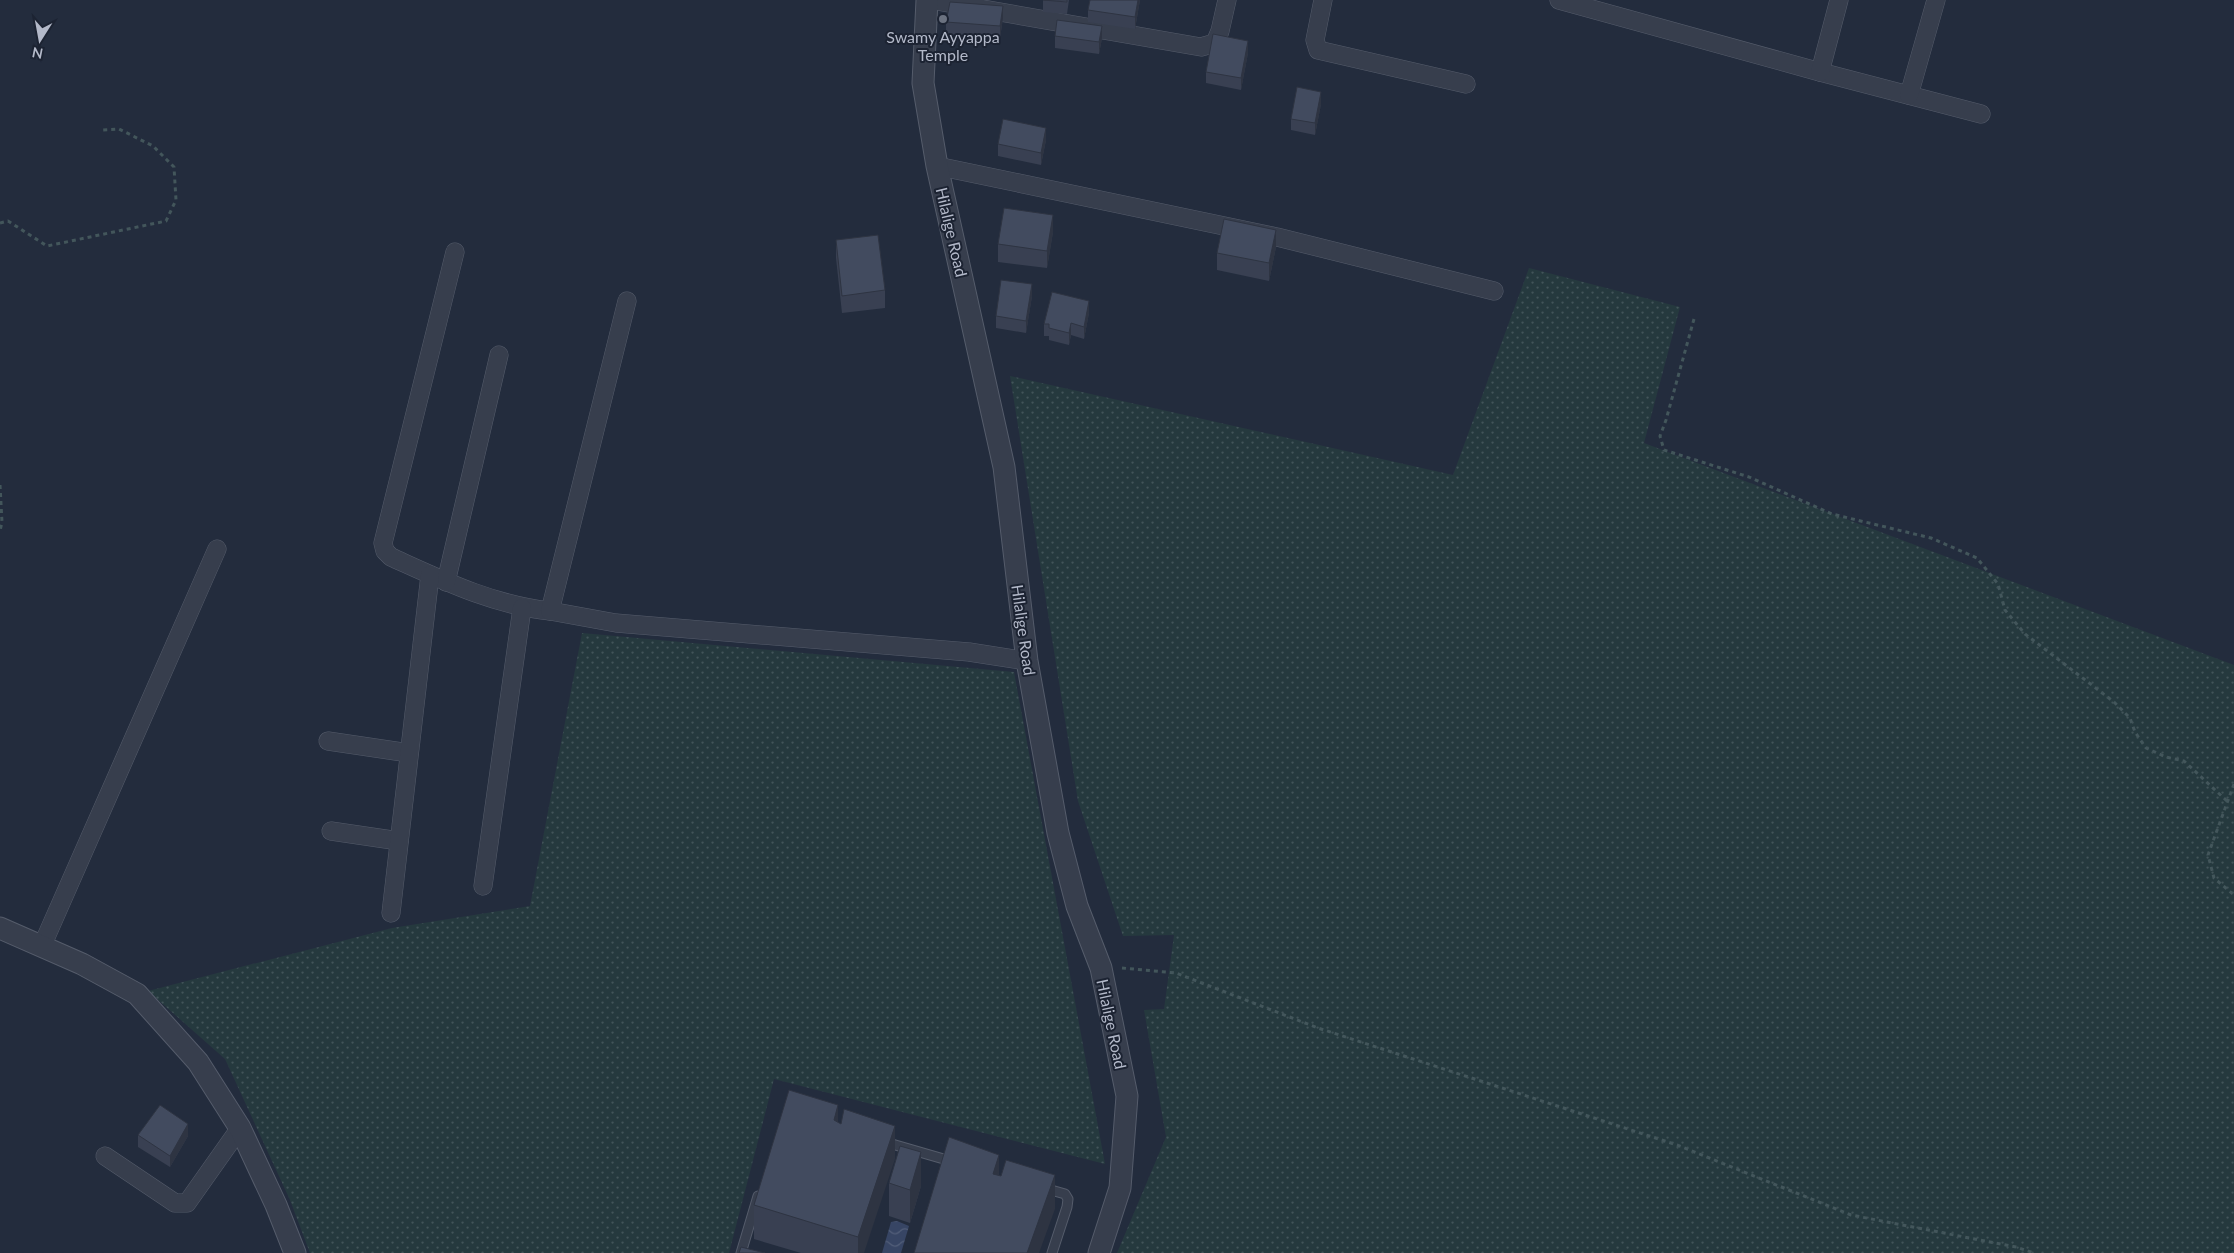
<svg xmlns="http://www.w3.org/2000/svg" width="2234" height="1253" viewBox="0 0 2234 1253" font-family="Lato,sans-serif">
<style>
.grass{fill:url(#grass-dots)}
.water{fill:url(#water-waves)}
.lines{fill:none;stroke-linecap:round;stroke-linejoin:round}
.service-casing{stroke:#555c6b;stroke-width:11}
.minor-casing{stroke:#555c6b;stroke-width:19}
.tertiary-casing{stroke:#555c6b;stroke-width:23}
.path{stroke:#43565b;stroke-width:3;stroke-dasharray:4 4;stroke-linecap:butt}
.service{stroke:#373e4d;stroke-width:9}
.minor{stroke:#373e4d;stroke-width:18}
.tertiary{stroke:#373e4d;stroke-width:21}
.wall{fill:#394052}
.shaded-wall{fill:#2e3442}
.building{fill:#424b5f;stroke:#2e3442}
.worship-dot{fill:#6b7280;stroke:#1c2332;stroke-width:2}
.labels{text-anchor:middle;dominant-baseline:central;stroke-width:4;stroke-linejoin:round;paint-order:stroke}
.poi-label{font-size:16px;fill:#b3b9c9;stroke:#1c2332}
.street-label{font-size:16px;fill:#b3b9c9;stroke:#1c2332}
</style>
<defs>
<pattern id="grass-dots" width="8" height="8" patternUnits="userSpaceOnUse" patternTransform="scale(1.25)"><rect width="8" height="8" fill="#25393e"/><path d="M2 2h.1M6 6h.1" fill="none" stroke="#425459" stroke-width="1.8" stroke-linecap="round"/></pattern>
<pattern id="water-waves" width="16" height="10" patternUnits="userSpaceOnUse" patternTransform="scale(1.25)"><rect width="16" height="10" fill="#374564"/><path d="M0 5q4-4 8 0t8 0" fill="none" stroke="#525e79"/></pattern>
</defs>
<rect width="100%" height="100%" fill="#232c3d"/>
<g class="grass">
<path d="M1529,268L1680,307L1644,443L2234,665V1253H1117L1166,1137L1144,1010L1164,1009L1174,935L1123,936L1078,801L1010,376L1453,475Z"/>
<path d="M582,633L1014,672L1105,1164L774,1079L729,1253H310L290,1200L225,1059L148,991L392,928L530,906Z"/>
</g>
<path class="water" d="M897,1221L909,1226L901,1253H882L891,1222Z"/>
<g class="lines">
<defs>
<g id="service">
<path d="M885,1142L954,1162"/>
<path d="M1044,1188L1065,1194L1068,1199L1067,1207L1052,1253"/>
<path d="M741,1253L758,1196"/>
</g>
<g id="minor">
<path d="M931,0L1201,47L1215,43L1220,31L1227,0"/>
<path d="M1323,0L1315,40L1318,50L1466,84"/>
<path d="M1559,0L1820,72L1981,114"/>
<path d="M1820,72L1839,0"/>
<path d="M1909,95L1936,0"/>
<path d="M937,166L1277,237L1494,291"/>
<path d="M455,252L383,543L385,551L391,557C442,580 493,605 550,611"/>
<path d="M627,301L550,611L616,623L969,652L1027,661"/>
<path d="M446,582L499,355"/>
<path d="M328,741L409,753"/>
<path d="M331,831L399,841"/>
<path d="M483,886L522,608"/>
<path d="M391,913L430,575"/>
<path d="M42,946L217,549"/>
<path d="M105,1156L175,1203H187L240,1128"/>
</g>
<g id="tertiary">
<path d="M927,0L923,83L937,166L1004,467L1027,661L1058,833L1077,906L1101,968L1127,1096L1120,1188L1099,1253"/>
<path d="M0,928L82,964L137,994L198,1062L240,1128L276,1205L295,1253"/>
</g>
</defs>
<use href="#service" class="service-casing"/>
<use href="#minor" class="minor-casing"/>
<use href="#tertiary" class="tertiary-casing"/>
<g class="path">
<path d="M0,223L8,221L47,246L166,221L176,200L174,167L153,146L119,129L102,130"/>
<path d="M1694,319L1666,420L1660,436L1664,450L1749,477L1832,514L1931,538L1977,558L1998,584L2005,610L2025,634L2114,702L2130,718L2135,732L2146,748L2166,757L2184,761L2228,802"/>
<path d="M0,485L2,522L0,531"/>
<path d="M2234,784L2208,855L2214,878L2234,895"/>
<path d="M1122,968L1176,973L1318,1028L1677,1145L1851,1215L2016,1247L2034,1253"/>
</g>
<use href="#service" class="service"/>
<use href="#minor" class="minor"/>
<use href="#tertiary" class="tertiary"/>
</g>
<g class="wall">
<path d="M1043,0H1069L1067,14L1043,12Z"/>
<path d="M1090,0H1140L1135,29L1088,22V10Z"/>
<path d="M1003,18L1000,38L946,34V22Z"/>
<path d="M1055,36L1102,38L1099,54L1055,48Z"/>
<path d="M1248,53L1241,90L1206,83V72Z"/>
<path d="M1321,104L1315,135L1291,130V119Z"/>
<path d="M1046,140L1041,165L998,156V144Z"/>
<path d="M1053,232L1047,268L998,262V244Z"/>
<path d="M836,240L885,290V308L842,313L836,258Z"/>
<path d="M1276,247L1269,281L1217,270V253Z"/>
<path d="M1032,296L1026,333L996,328V316Z"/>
<path d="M1089,313L1084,339L1071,335L1069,345L1049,340V336H1044V324Z"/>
<path d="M838,1123L864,1253H801L754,1239V1205Z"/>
<path d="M138,1135L188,1136L170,1167L138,1147Z"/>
<path d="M889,1183L921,1186L910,1223L889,1216Z"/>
</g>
<g class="shaded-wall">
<path d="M1138,0H1140L1135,29V17Z"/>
<path d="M1003,6V18L1000,38V26Z"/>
<path d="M1102,26V38L1099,54V42Z"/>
<path d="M1248,41V53L1241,90V78Z"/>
<path d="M1321,92V104L1315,135V123Z"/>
<path d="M1046,128V140L1041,165V153Z"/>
<path d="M1053,215V232L1047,268V251Z"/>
<path d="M1276,230V247L1269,281V263Z"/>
<path d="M1032,284V296L1026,333V321Z"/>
<path d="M1089,301V313L1084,339V327Z"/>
<path d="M1071,323V335L1069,345V333Z"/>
<path d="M838,1105V1139L834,1120Z"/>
<path d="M188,1124V1136L170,1167V1156Z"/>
<path d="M895,1126V1159L864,1253H858V1237Z"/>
<path d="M921,1152V1186L910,1223V1190Z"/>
<path d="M999,1155V1188L993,1174Z"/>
<path d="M1055,1175V1209L1039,1253H1027Z"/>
</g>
<g class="building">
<path d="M1043,0H1067V2Z"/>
<path d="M1090,0H1138L1135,17L1088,10Z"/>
<path d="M950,2L1003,6L1000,26L946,22Z"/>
<path d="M1057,20L1102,26L1099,42L1055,36Z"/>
<path d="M1213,34L1248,41L1241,78L1206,72Z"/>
<path d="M1297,87L1321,92L1315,123L1291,119Z"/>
<path d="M1003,119L1046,128L1041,153L998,144Z"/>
<path d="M1004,208L1053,215L1047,251L998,244Z"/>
<path d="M1224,219L1276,230L1269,263L1217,253Z"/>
<path d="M878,235L885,290L842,296L836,240Z"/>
<path d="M1001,280L1032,284L1026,321L996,316Z"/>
<path d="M1052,292L1089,301L1084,327L1071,323L1069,333L1049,328V324H1044Z"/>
<path d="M789,1090L838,1105L834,1120L841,1124L844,1109L895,1126L858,1237L754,1205Z"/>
<path d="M160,1105L188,1124L170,1156L138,1135Z"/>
<path d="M949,1137L999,1155L993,1174L1001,1176L1006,1160L1055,1175L1027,1253H914Z"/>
<path d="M900,1146L921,1152L910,1190L889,1183Z"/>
<path d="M741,1247L765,1253H739Z"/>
</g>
<circle class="worship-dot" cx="943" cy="19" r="5"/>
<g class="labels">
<g class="poi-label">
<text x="943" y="36">Swamy Ayyappa<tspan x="943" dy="18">Temple</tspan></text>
</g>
<g class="street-label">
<text transform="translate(952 232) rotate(77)">Hilalige Road</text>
<text transform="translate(1024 630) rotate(82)">Hilalige Road</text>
<text transform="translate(1112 1024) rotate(78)">Hilalige Road</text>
</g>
</g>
<g transform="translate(40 40) rotate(191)" stroke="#1c2332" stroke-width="4" paint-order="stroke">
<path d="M0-4L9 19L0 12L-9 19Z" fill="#b3b9c9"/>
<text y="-8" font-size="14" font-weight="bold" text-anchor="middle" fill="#b3b9c9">N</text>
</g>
</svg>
